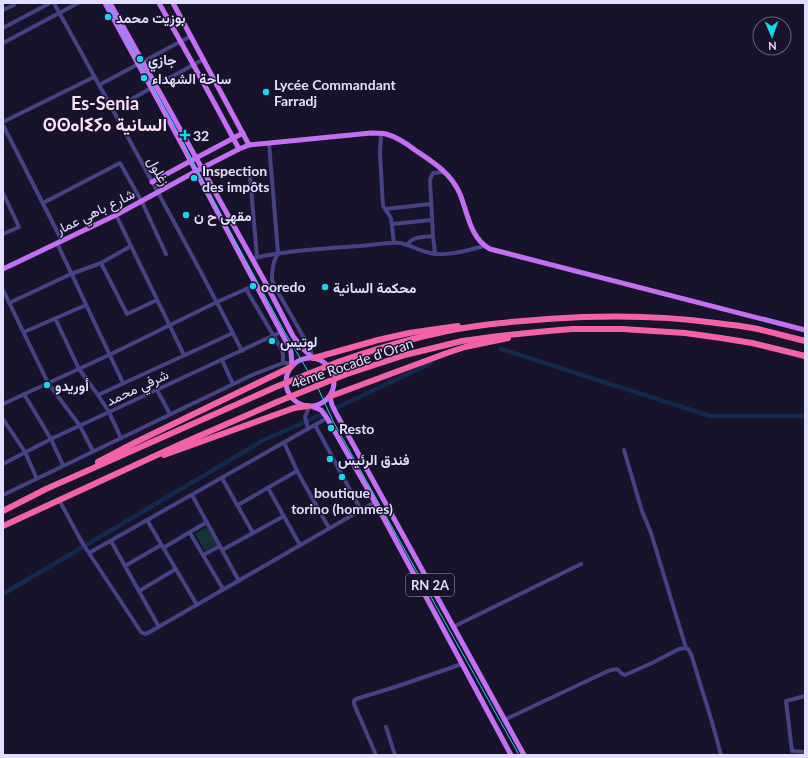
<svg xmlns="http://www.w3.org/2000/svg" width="808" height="758" viewBox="0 0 808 758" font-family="Lato,Vazirmatn,'Noto Sans Tifinagh',sans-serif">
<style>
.green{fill:#163333}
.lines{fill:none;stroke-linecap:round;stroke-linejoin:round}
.canal{stroke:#13294e;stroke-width:4.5}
.minor{stroke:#454285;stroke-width:4}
.major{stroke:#c46ef4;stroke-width:5}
.highway{stroke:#f362a6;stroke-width:6}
.tram{stroke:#19d5ee;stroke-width:1}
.highway-bridge{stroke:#f362a6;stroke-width:6}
.poi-dot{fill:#19d5ee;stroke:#17132a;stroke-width:1.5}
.labels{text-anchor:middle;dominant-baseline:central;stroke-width:3;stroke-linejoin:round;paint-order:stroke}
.shield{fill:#17132a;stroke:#a5a1be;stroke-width:1}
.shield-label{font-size:13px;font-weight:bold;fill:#e2defd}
.poi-label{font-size:14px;font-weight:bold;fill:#e2defd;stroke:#17132a;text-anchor:start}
.street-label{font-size:14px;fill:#e2defd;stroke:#17132a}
.district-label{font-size:18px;font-weight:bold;fill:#fde0f2;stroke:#17132a}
</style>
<rect width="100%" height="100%" fill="#17132a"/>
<path class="green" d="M207,527L217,545L205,551L195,534Z"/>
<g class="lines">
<g class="canal">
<path d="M501,349L710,416H805"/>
<path d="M332,410L431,363"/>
<path d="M3,594L264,440L327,412"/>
</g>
<g class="minor">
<path d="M54,3C117,118 182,233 242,351"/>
<path d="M3,10L14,5L15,3"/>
<path d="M3,28L50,3"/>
<path d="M3,43L78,3"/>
<path d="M99,85L191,36"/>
<path d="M113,110L151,88L204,59"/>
<path d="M3,122L94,77"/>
<path d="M3,125L62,241"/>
<path d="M381,133L380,154L383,206L391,218L394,243"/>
<path d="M269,143L278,253L274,262L272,274V279L274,285L308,345L313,357"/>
<path d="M250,176L257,257"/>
<path d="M3,193L19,227L3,234"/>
<path d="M43,203L120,163L142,202L166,254"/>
<path d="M385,209L431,204"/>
<path d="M116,215L184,355"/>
<path d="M392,224L432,220"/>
<path d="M57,243L123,383"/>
<path d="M407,245C413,236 423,237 433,236"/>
<path d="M435,253L433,236L430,180L433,173L444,172"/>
<path d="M252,259C266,254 282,253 297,251C318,249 339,247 361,246C372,245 390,242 400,243C411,245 420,251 430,253C446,257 468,250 484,246"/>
<path d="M101,263L127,314L157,300"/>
<path d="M246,289L282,350L283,355V363"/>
<path d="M3,290L48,383L80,426L93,451"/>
<path d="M9,303L71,274L101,263L131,246"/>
<path d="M55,318L79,369L98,395L109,412L121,438"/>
<path d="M24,332L86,305"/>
<path d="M222,360L233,384"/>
<path d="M157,390L170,414"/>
<path d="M24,394L51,439L63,465"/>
<path d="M98,395L233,333"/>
<path d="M3,404L109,355L217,302L255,285"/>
<path d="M3,419L25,452L37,479"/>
<path d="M315,425L361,510"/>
<path d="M308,429L305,417L309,407"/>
<path d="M284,442L297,471L329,528"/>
<path d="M624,450L642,511L651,533L686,648"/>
<path d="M3,464L51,439L281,332"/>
<path d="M222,478L253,533"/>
<path d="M268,488L300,545"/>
<path d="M3,495L252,375L283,363H287L292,366"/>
<path d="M192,495L239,581"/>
<path d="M59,500L83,544L141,632L145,634L148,633L375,502"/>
<path d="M238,505L297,471"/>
<path d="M147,520L197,605"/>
<path d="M190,533L223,589"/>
<path d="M111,541L159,627"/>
<path d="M163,548L207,522"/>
<path d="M222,550L284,516"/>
<path d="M89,553L327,418"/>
<path d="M203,555L220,546"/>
<path d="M125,566L161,545"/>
<path d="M139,591L176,569"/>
<path d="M453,627L581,564"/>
<path d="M805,696L786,701L792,751L805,752"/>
<path d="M504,720L608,671C623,666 616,673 625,675L652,663L679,649L686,648L688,649L691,654L712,722L721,755"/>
<path d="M386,727L395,755"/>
<path d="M376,755L354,704V701L356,699L398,686L462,664"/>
</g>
<g class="major">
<path d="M105,3C133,55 162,107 190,160C223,222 255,284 288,345L291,352L292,366"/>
<path d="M110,3L264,280L293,336L302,348L313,358"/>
<path d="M159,3C186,51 213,100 239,149"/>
<path d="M173,3L249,145"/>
<path d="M152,182L196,158L243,133"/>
<path d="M3,269L116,215L202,168L239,149L249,145L371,133C376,133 381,133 386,134C397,137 406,143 415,150C433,162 451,173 460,194C468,214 470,238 490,249L805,330"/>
<circle cx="310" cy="382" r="24"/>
<path d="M330,397L332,405L337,415L524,755"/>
<path d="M313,407L321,410L327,418L375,502L511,755"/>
</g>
<g class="highway">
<path d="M314,358L378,340L409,333L458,326"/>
<path d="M338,362C370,351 401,341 434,334C471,325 509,322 547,319C605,315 659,315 716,323C730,325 744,326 758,329C774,333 789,337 805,341"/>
<path d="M344,375L405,355L462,341L499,336L548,331L572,329H622L685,333L721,338L752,343L805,356"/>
<path d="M331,396L447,353L465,347L508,338"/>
<path d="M164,455L294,408L308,406"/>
<path d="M98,462L136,442L291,367"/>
<path d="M3,511L46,489L278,386"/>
<path d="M3,526L183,443L277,402"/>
</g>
<path class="tram" d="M107,3L184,144L197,171L284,331L318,388L333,421L519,755"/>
<g class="highway-bridge">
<path d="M278,386L338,362"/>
<path d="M277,402L344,375"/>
</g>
</g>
<g class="poi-dot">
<circle cx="108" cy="17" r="4"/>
<circle cx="140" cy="59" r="4"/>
<circle cx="144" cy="78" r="4"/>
<circle cx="266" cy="92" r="4"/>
<path d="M183 129h4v4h4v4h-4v4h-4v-4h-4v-4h4z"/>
<circle cx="194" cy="178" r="4"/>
<circle cx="186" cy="215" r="4"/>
<circle cx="253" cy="286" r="4"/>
<circle cx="325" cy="287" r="4"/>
<circle cx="272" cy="341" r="4"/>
<circle cx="47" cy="385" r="4"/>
<circle cx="331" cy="428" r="4"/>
<circle cx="330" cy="459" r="4"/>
<circle cx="342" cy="477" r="4"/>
</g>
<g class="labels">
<rect class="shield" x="406" y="574" width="48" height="22" rx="3"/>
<g class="shield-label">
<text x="430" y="585">RN 2A</text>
</g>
<g class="poi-label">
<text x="116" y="17">بوزيت محمد</text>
<text x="148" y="59">جازي</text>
<text x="152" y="78">ساحة الشهداء</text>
<text x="274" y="84">Lycée Commandant<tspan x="274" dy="16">Farradj</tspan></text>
<text x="193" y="135">32</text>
<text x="202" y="170">Inspection<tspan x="202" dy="16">des impôts</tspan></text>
<text x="194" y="215">مقهى ح ن</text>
<text x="261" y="286">ooredo</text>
<text x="333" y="287">محكمة السانية</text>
<text x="280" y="341">لوتيس</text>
<text x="55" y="385">أوريدو</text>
<text x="339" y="428">Resto</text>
<text x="338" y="459">فندق الرئيس</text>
<text x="342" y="492" text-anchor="middle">boutique<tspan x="342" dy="16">torino (hommes)</tspan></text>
</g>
<g class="street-label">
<text transform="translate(159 171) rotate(61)">زغلول</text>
<text transform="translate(95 211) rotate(-26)">شارع باهي عمار</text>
<text transform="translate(352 363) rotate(-19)">4ème Rocade d'Oran</text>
<text transform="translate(137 387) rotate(-25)">شرفي محمد</text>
</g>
<g class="district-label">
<text x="105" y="103">Es-Senia<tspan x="105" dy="21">ⵙⵙⴰⵏⵉⵢⴰ السانية</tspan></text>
</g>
</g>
<rect width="808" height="758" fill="none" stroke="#e2defd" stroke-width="8"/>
<g transform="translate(772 36) rotate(178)"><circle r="19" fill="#17132a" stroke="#68647e"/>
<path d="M0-3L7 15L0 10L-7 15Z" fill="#19d5ee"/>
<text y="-6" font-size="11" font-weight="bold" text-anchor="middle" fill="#e2defd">N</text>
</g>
</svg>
